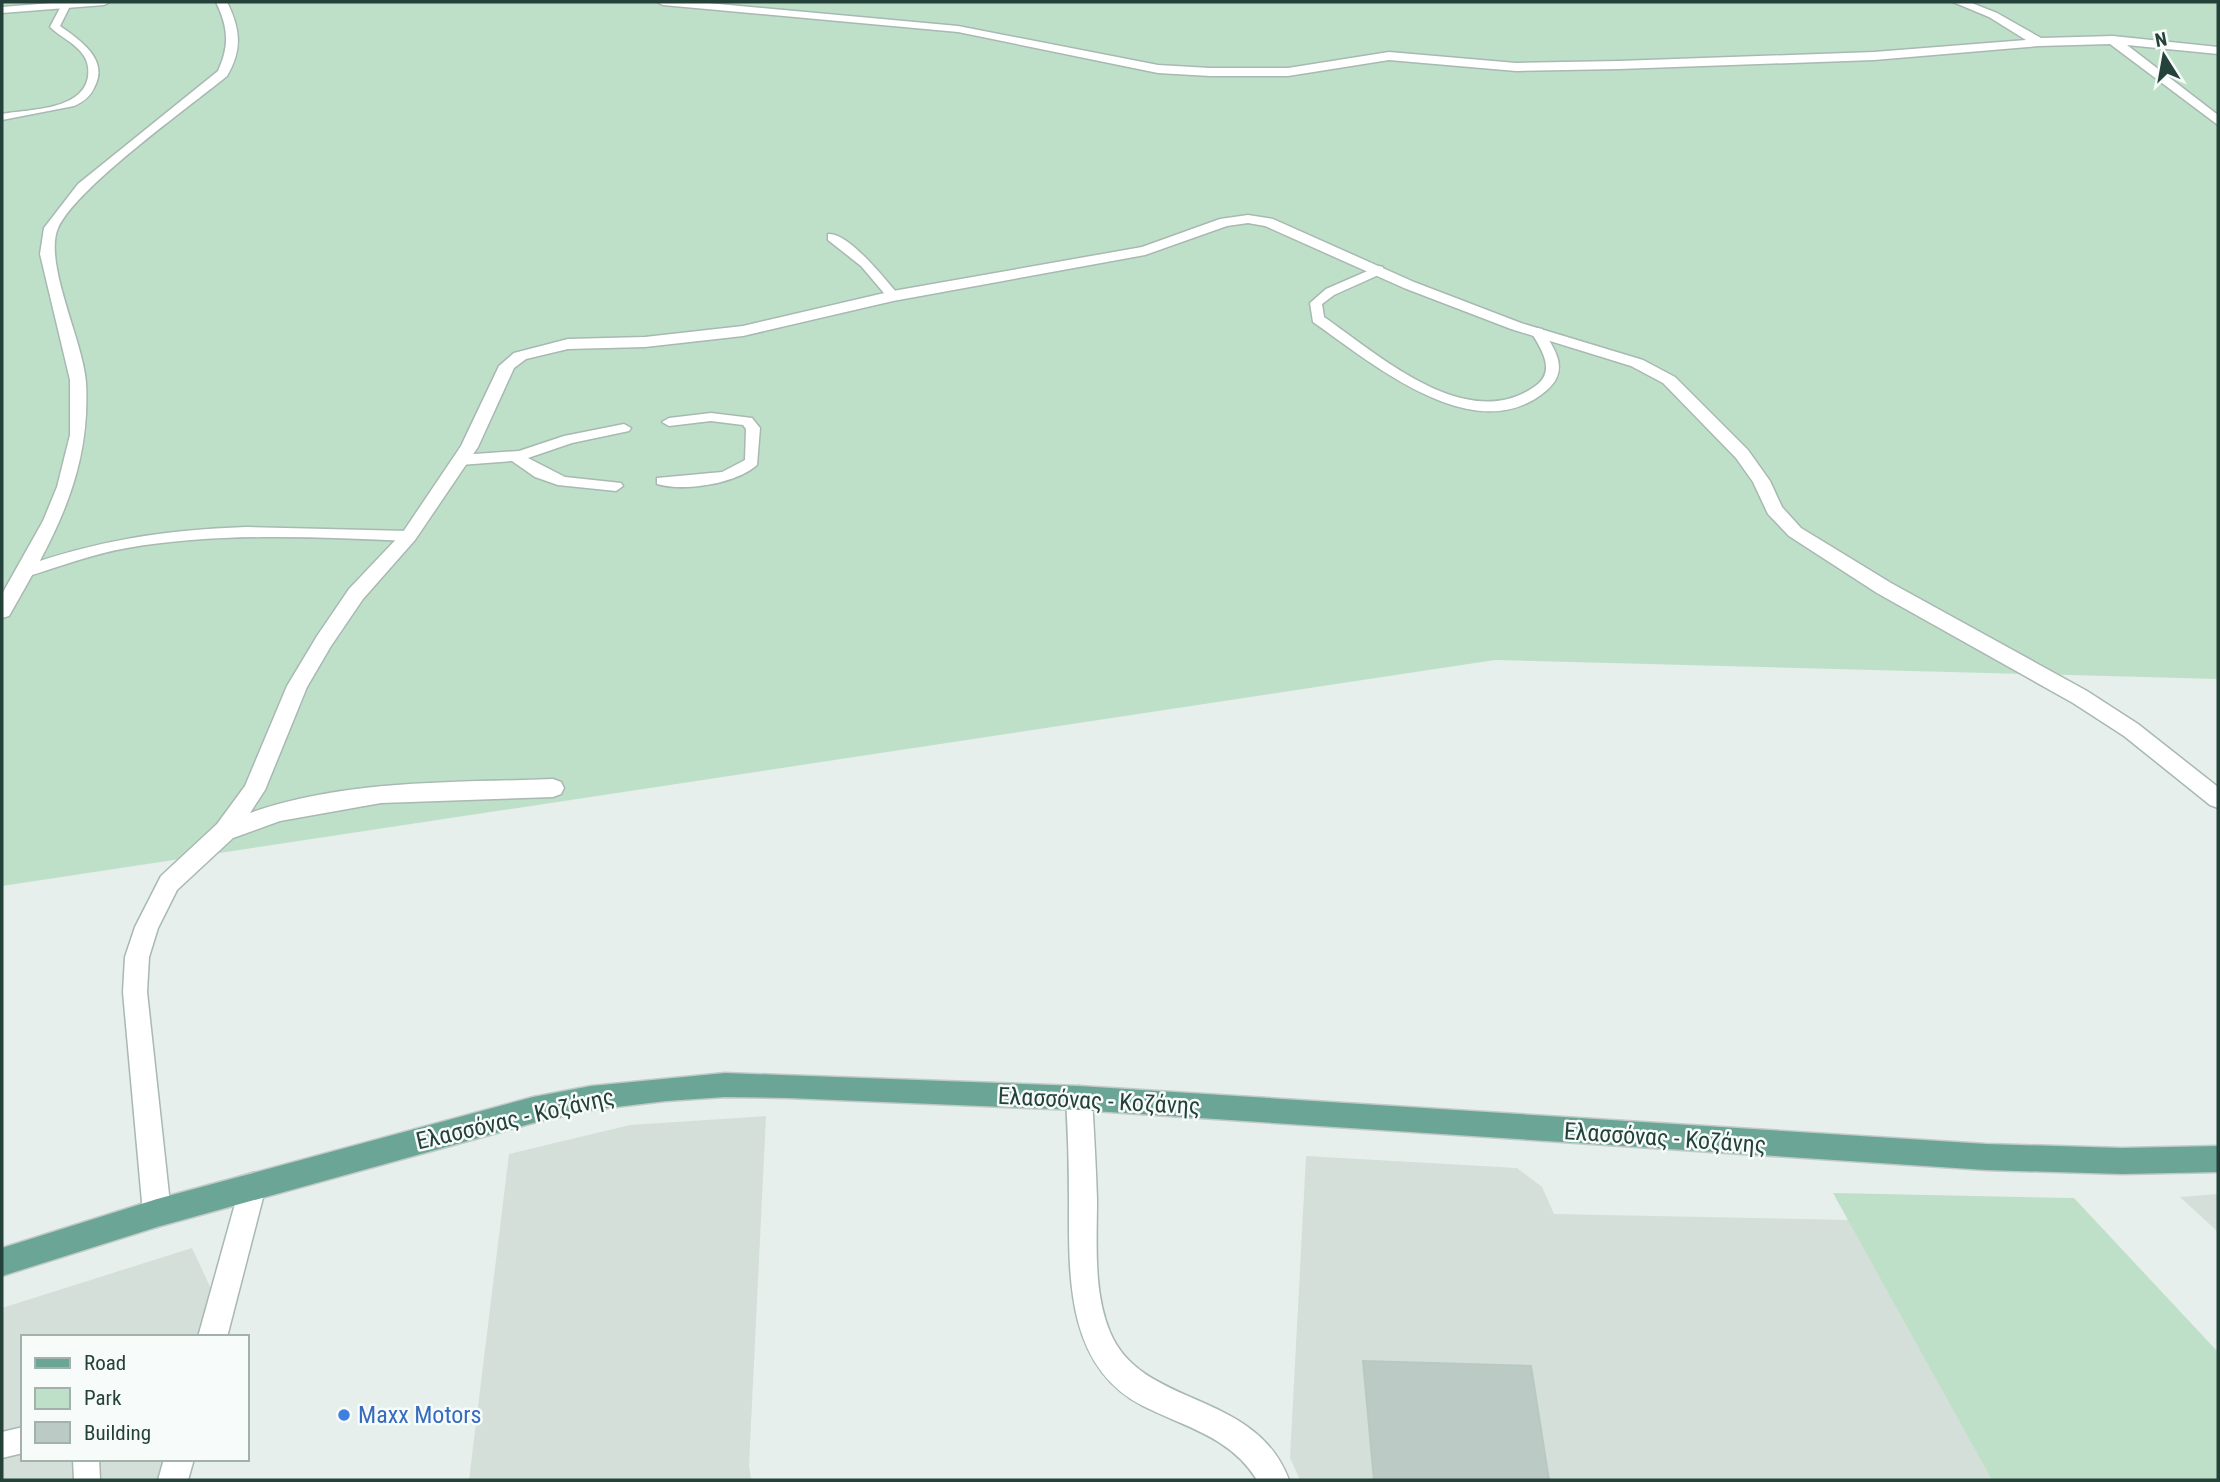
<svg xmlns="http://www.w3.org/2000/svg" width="2220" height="1482" viewBox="0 0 2220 1482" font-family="'Roboto Condensed',sans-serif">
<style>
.built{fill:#d4dfda}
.green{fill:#bfe0c8}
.building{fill:#bbcac4;stroke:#b8c9c2;stroke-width:2}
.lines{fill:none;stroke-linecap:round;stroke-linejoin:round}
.lane-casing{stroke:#a8b8b2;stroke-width:3}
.street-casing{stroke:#a8b8b2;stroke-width:3}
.secondary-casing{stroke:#a4bbb3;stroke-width:3}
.primary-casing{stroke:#c2cac8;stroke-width:3}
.lane{fill:#fff;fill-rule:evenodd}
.street{fill:#fff;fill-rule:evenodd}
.secondary{fill:#fff;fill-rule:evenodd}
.primary{fill:#6aa596;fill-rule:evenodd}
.shop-dot{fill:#3f7fe0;stroke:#f7fbf9;stroke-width:2.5}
.labels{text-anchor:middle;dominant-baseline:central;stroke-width:5;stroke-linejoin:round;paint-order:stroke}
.near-street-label{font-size:24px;fill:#24423a;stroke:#f7fbf9}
.near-shop-label{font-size:24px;fill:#366cbe;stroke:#f7fbf9;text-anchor:start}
</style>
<rect width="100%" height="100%" fill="#e6efeb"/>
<g class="built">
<path d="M766,1116L749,1465L751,1480H469L509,1154L630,1125Z"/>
<path d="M1306,1156L1517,1168L1542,1187L1554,1214L1850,1220L2001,1480H1300L1290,1458Z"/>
<path d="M2218,1194V1232L2180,1197Z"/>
<path d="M192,1248L213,1293L201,1337H23V1459H168L163,1480H2V1308Z"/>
</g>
<g class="green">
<path d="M2,2H2218V679L1495,660L2,886Z"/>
<path d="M1833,1193L2074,1198L2218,1352V1480H1992Z"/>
</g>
<path class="building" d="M1363,1361L1531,1366L1549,1480H1374Z"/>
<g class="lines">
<defs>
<g id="lane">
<path d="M62,4L70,6L60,26C80,40 110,60 94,88C90,97 83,102 74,106L2,120V114C28,109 82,111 88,77C89,70 88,62 84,56C76,43 60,37 50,27Z"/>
<path d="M828,234C848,232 884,278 897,293V299H889L861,266L828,240Z"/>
<path d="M1379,266L1383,267V273L1334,295L1322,304L1324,317C1379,355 1466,434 1534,387C1557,372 1542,350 1531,332L1537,328L1542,329C1555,349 1570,370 1547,390C1476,452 1372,363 1313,322L1310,303L1326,289Z"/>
<path d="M711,413L752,418L760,428L757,465C735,484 684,492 657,484V478L722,472L745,460L746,429L743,425L711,421L669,426L662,422L669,418Z"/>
<path d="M624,424L631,428L629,431L572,443L528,458L565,477L621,483L623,486L616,491L558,485L535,477L512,461L460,465L453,460L460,455L519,451L564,436Z"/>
<path d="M246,527L409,531L417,536L409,541C315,537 220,532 127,548C91,554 60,567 25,577L17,572L19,568C98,540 163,530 246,527Z"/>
<path d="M23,1427V1453L2,1458V1432Z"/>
<path d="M73,1459H99L100,1480H74Z"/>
</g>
<g id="street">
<path d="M216,2H227C240,28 243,49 227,76C188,108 77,187 58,228C43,263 84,343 86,383C91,475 53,539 9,616L2,618V594L43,521L57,487L70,435V380L40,254L44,228L78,184L218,71C230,45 228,27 216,2Z"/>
<path d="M657,2H697L958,26L1158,65L1210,68H1288L1389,52L1516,63L1619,61L1874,52L2026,40L1989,17L1953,2H1969L1997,13L2041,38L2113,36L2218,47V54L2127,45L2218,115V125L2110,44L2039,46L1874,60L1619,69L1516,71L1389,60L1288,76H1210L1158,73L958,32L663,5Z"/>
<path d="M1248,215L1273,219L1414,282L1521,323L1643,360L1675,377L1748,450L1770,481L1782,507L1801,528L1891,583L2087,691L2138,724L2218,787V808L2210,805L2124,736L2073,703L1877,593L1789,536L1768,514L1753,482L1736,458L1663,383L1631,366L1511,329L1404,288L1265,226L1248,223L1227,226L1145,255L893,301L743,336L645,347L568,349L526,359L514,368L478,447L415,540L363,599L331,646L307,687L265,790L250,813C347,779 452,783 553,779L561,782L564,788L561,794L553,797L381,803L280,821L233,838L177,890L158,928L149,957L147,992L171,1213L167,1223L157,1227L147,1223L143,1213L123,992L125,957L135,927L161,876L217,824L245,786L287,686L317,636L349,589L403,532L461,446L499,366L514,353L568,339L645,337L743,326L893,291L1142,247L1220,219Z"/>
<path d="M1079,1086L1088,1089L1092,1098C1094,1132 1096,1166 1097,1200C1097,1242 1093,1292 1110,1332C1142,1409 1255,1389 1289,1480H1257C1231,1437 1185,1427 1143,1406C1065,1366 1069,1275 1069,1199C1069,1165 1068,1132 1066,1098L1070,1089Z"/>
<path d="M253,1173L263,1176L266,1186L227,1337H198L240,1186L243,1176Z"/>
<path d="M164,1459H194L188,1480H158Z"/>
</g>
<path id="secondary" d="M64,2H110L104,5L2,13V7Z"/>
<path id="primary" d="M725,1073L1079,1086L1986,1144L2122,1148L2218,1146V1172L2122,1174L1986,1170L1079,1110L788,1098L725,1097L666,1101L591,1110L533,1123L157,1227L2,1276V1248L157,1199L533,1097L591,1086Z"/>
</defs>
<use href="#lane" class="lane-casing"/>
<use href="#street" class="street-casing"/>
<use href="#secondary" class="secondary-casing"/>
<use href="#primary" class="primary-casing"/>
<use href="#lane" class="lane"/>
<use href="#street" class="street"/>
<use href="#secondary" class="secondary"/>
<use href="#primary" class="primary"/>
</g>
<circle class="shop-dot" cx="344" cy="1415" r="7"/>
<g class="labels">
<g class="near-street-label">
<text transform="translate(1099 1101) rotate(3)">Ελασσόνας - Κοζάνης</text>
<text transform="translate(515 1119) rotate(-13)">Ελασσόνας - Κοζάνης</text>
<text transform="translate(1665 1138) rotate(4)">Ελασσόνας - Κοζάνης</text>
</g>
<g class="near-shop-label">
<text x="358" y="1415">Maxx Motors</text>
</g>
</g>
<rect width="2220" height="1482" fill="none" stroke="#24423a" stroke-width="7"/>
<rect x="21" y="1335" width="228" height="126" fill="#f7fbf9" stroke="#a3b1ad" stroke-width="2"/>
<rect x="35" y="1358" width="35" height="10" fill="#6aa596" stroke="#a3b1ad" stroke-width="2"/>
<text x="84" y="1370" font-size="21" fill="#24423a">Road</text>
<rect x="35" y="1388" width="35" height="21" fill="#bfe0c8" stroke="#a3b1ad" stroke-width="2"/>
<text x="84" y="1405" font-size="21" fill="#24423a">Park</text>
<rect x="35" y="1422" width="35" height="21" fill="#bbcac4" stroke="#a3b1ad" stroke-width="2"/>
<text x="84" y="1440" font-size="21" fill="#24423a">Building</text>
<g transform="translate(2164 56) rotate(349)" stroke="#f7fbf9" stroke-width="5" paint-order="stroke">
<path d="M0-5L12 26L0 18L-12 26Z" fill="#24423a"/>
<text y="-10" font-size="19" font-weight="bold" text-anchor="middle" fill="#24423a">N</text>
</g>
</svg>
